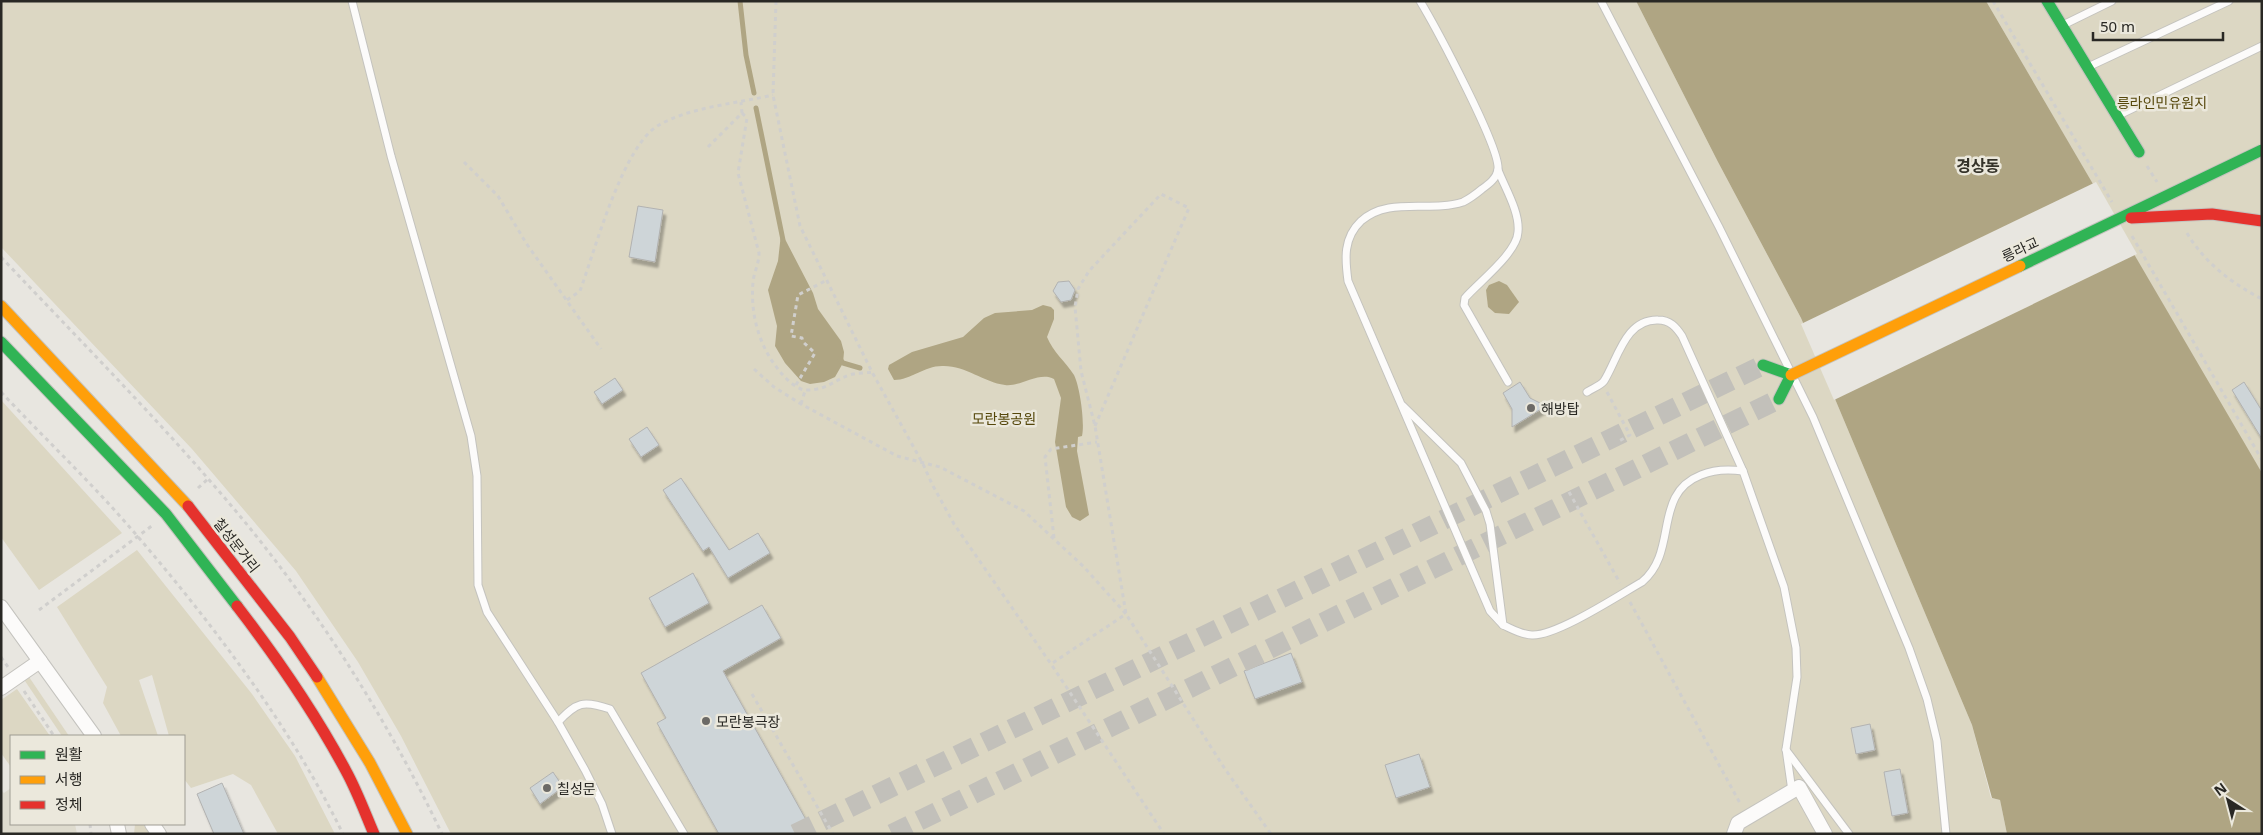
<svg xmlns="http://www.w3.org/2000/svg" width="2263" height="835" viewBox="0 0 2263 835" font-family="'Noto Sans','Noto Sans KR',sans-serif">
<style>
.built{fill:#dedbce}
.green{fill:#dcd7c3}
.water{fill:#afa583}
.pier{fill:#e8e6e0}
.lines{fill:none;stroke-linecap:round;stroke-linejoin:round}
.stream{stroke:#afa583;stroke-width:5}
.building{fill:#ced5d8;stroke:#b2b2b1;filter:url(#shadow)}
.secondary-tunnel{stroke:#c2c0ba;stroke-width:20;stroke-dasharray:20 10;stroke-linecap:butt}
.lane-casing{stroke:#c4c3be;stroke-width:9}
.street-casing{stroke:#c4c3be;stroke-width:16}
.fast-casing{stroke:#c4c3be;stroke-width:13}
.slow-casing{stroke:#c4c3be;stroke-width:13}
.jam-casing{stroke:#c4c3be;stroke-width:13}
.path{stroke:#d0cfcd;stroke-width:3;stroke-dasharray:4 4;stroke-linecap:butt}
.lane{stroke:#fcfbfa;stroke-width:7}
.street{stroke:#fcfbfa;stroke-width:14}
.fast{stroke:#30b455;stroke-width:11}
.slow{stroke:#ff9f0a;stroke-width:11}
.jam{stroke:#e5322d;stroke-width:11}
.fast-bridge-casing{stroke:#c4c3be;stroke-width:13;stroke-linecap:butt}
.slow-bridge-casing{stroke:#c4c3be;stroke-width:13;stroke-linecap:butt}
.jam-bridge-casing{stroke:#c4c3be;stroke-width:13;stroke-linecap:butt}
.fast-bridge{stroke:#30b455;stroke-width:11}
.slow-bridge{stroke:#ff9f0a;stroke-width:11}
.jam-bridge{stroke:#e5322d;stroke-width:11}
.poi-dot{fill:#6c6a66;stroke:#ebe8dc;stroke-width:2}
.labels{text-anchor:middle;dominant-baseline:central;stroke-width:5;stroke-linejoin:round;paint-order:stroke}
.park-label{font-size:14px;fill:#56470b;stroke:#ebe8dc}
.street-label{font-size:14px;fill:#292824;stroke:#ebe8dc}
.poi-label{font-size:14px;fill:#292824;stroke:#ebe8dc;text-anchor:start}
.quarter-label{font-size:16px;font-weight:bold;fill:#35332a;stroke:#ebe8dc}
</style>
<defs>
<filter id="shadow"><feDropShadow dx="3" dy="5.5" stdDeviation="1" flood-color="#0004"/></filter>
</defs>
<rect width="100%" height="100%" fill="#e8e6e0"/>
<path class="built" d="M11,788V824H75L77,834H1V790L4,793Z"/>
<g class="green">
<path d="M1,1H1636L1718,162L1801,318L1972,725L1991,798L2000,800L2007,834H451L401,736L358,662L296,571L192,449L1,247Z"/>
<path d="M1986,1H2262V473L2256,464Z"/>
<path d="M1,400L122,533L39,590L1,537Z"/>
<path d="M137,550L252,694L295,756L335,834H278L251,785L233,774L191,788L184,779V736H169L152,675L139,680L158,736H121L103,703L107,687L57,607Z"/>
<path d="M27,674L69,736H62L23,678Z"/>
<path d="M17,689L50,736H11V767L1,753V700Z"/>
<path d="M135,824H143L150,834H134Z"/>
</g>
<g class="water">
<path d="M1636,1H1986L2262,473V834H2007L2000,800L1992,798L1972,725L1801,318L1718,162Z"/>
<path d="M781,234L786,241L813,293L818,309L841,341L844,352L843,363L835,377L824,382L810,384L801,381L785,363L775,346L777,326L768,290L778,261Z"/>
<path d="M1499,281L1507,285L1519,302L1509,314L1495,313L1488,307L1486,290L1489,285Z"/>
<path d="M1043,305L1051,307L1054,310V319L1047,337C1053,352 1065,361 1074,375C1080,387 1085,423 1082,436L1078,437L1077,451L1089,515L1080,521L1072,517L1066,507L1055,442L1061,398L1054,379C1039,371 1021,387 1005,385C983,382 965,365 942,366C924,366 911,380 894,380L888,369L889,365L912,352L963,337L984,318L995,313L1032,310Z"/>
</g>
<path class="pier" d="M2096,182L2137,254L1834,400L1801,324Z"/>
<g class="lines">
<g class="stream">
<path d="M740,1L746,55L754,93"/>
<path d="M756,108L783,240"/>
<path d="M840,359L843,363L860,368"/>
</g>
</g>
<g class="building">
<path d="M638,206L663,210L655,262L629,257Z"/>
<path d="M1069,281L1075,290L1071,300L1061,302L1053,291L1058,282Z"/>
<path d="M615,378L623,390L602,404L594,392Z"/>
<path d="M1520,382L1530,398L1546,406L1512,427V409L1503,393Z"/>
<path d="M2244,382L2262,411V439L2232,390Z"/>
<path d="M647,427L659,445L641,457L629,439Z"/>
<path d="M681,478L729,550L758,533L770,553L728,578L709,547L703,551L663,490Z"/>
<path d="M693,573L709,603L665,627L649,598Z"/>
<path d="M762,605L781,638L723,671L814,834H719L657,723L666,718L641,673Z"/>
<path d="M1291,653L1302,682L1255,699L1244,671Z"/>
<path d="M1870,724L1875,750L1856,754L1851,728Z"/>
<path d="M1419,754L1430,787L1396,798L1385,765Z"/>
<path d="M1900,769L1908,813L1892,816L1884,772Z"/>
<path d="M553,772L563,787L540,804L530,788Z"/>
<path d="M222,783L244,834H214L197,794Z"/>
</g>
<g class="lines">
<g class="secondary-tunnel">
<path d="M795,834L1763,365"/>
<path d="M892,834L1779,399"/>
</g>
<defs>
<g id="lane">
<path d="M352,1L391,156L471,436L477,476L478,585L487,612L558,722L585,770L602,804L612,834"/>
<path d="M1420,1C1435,26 1500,147 1498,169C1497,178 1489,184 1482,189C1476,194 1469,199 1463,202C1429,213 1389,196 1361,221C1343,238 1345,259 1348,281L1490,611L1503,625"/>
<path d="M1601,1L1719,227L1813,417L1909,648L1927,699L1937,741L1946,834"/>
<path d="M2063,25L2112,1"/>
<path d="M2088,67L2229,1"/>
<path d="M2119,115L2262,46"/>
<path d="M1498,170C1505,188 1520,212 1518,232C1517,253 1479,282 1465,298L1464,305L1508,382"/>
<path d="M1587,392C1593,388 1600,386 1604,381C1618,359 1625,319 1658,320C1670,320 1676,327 1682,336L1743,471L1784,587L1796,648L1797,677L1786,749L1792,791"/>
<path d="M1403,406L1461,463L1486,511L1490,524L1503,625C1512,629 1522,635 1532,635C1557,636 1619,595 1642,582C1679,551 1652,494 1701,475C1715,469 1729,469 1743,471"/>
<path d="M558,722C577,702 583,700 610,709L684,834"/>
<path d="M1786,750L1849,834"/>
</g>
<g id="street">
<path d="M1,607L94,736"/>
<path d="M1,688L40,661"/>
<path d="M117,824L119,834"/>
<path d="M152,824L159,834"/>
<path d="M1734,834L1738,823L1799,787L1825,834"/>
</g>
<g id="fast">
<path d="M2047,1L2139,152"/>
<path d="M1,342L166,514L237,606"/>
<path d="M1763,365L1791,375L1779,399"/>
</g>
<g id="slow">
<path d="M1,306L188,506"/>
<path d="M317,677L370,763L407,834"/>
</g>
<g id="jam">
<path d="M188,506L290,637L317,677"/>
<path d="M237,606C277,658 315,713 346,771C357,791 365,813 374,834"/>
</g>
</defs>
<use href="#lane" class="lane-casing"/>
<use href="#street" class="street-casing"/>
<use href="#fast" class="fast-casing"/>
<use href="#slow" class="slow-casing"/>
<use href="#jam" class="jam-casing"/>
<g class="path">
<path d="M776,1L773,95L800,226L872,372L923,464L932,484L954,524L1051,664L1164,834"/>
<path d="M1993,1L2112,202"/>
<path d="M742,113L747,118L738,173L759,253C759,264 754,272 753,282C750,316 760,349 782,374C787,380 799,391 807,390C829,390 836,378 853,374C859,373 866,373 872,372"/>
<path d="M708,147L742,113L741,102"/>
<path d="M464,162L498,196L526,243L601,349"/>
<path d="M2147,166L2157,182"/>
<path d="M2187,233C2204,262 2231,283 2262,299"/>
<path d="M2132,236L2262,460"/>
<path d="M1,257C85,346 172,433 249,527C325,621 390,725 442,834"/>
<path d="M567,300L580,291C595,250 623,145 659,125C690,107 739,103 773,95"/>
<path d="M754,369L774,387L801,404L897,456L940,467L1024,511L1084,567L1126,614L1051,664"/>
<path d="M796,385L815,353L803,342L802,338L791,336L798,295L827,280"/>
<path d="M1,392C47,441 96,487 139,538C215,627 292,729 343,834"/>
<path d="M1607,392L1630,435L1619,441"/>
<path d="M801,404L805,391"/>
<path d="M1095,426L1189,208L1161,194L1089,271L1078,289L1075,307L1081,371L1095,426L1126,614L1225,769L1271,834"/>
<path d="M198,488L208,479"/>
<path d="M1569,492L1620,583"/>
<path d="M1054,538L1045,457L1051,449L1097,442"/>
<path d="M1630,602L1741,805"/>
<path d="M39,610L153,525"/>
<path d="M1,657L8,667"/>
<path d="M24,691L54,736"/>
<path d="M752,694L833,834"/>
<path d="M90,824L91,834"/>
</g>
<use href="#lane" class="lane"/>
<use href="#street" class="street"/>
<use href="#fast" class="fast"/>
<use href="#slow" class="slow"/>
<use href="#jam" class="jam"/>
<defs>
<path id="fast-bridge" d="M2020,266L2262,150"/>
<path id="slow-bridge" d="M1791,375L2020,266"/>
<path id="jam-bridge" d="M2131,218L2212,214L2262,221"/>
</defs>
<use href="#fast-bridge" class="fast-bridge-casing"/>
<use href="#slow-bridge" class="slow-bridge-casing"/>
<use href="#jam-bridge" class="jam-bridge-casing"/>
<use href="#fast-bridge" class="fast-bridge"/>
<use href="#slow-bridge" class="slow-bridge"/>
<use href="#jam-bridge" class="jam-bridge"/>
</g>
<g class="poi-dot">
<circle cx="1531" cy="408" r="5"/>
<circle cx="706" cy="721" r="5"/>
<circle cx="547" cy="788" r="5"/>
</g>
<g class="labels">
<g class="park-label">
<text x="2162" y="102">릉라인민유원지</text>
<text x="1004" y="418">모란봉공원</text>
</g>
<g class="street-label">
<text transform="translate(2020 249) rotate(-25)">릉라교</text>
<text transform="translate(237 545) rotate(52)">칠성문거리</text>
</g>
<g class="poi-label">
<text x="1541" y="408">해방탑</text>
<text x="716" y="721">모란봉극장</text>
<text x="557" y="788">칠성문</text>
</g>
<g class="quarter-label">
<text x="1978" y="166">경상동</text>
</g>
</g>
<rect width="2263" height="835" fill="none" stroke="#292824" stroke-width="5"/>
<rect x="10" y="735" width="175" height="90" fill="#ebe8dc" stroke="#9d9b92"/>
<rect x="20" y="751" width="25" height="8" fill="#30b455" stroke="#9d9b92"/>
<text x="55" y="760" font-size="15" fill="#292824">원활</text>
<rect x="20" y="776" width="25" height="8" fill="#ff9f0a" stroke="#9d9b92"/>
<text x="55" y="785" font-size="15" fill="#292824">서행</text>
<rect x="20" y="801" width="25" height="8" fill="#e5322d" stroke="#9d9b92"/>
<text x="55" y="810" font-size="15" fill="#292824">정체</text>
<g transform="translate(2228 800) rotate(324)" stroke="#ebe8dc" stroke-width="4" paint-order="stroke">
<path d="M0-4L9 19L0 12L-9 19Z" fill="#292824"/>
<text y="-8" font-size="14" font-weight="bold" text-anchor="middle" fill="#292824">N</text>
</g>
<path d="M2093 32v8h130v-8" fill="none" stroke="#292824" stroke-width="2.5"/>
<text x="2100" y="32" font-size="15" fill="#292824" stroke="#ebe8dc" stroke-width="4" paint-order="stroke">50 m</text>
</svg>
